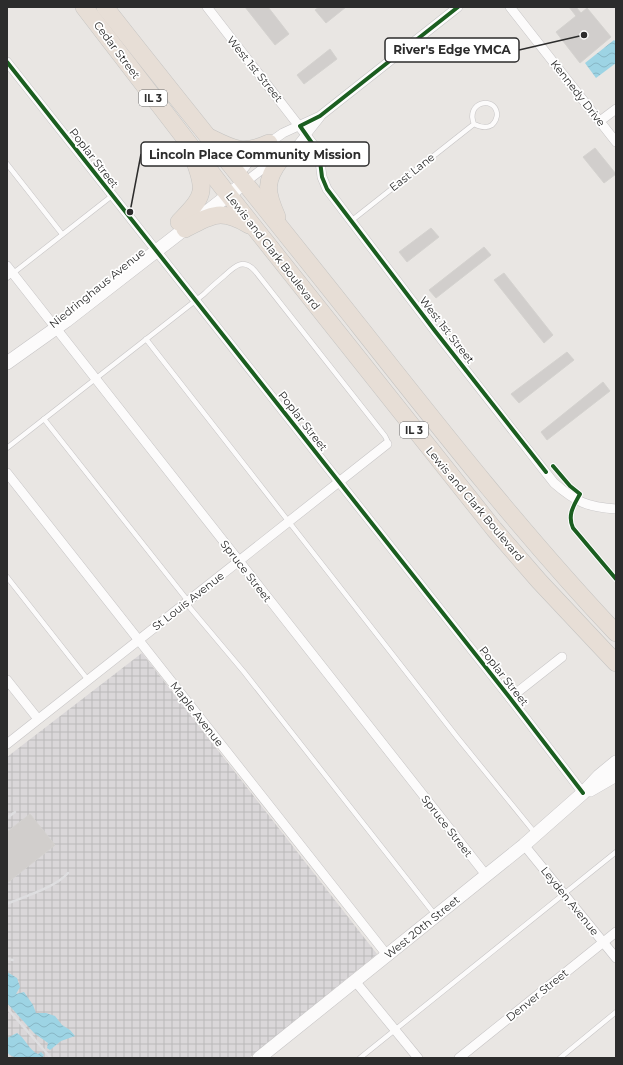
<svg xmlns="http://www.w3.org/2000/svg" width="623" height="1065" viewBox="0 0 623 1065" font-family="Montserrat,sans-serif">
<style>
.industrial{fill:url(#industrial-grid)}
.water{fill:url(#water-waves)}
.building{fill:#d1cecc;stroke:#d4d2cf}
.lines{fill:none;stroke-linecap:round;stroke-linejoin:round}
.lane-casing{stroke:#c6c4c5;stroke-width:5.5}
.street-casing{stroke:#c6c4c5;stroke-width:10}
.secondary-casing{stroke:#c6c4c5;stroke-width:14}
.highway-casing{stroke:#c5c4c2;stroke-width:18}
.lane{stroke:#fcfbfb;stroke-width:4.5}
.street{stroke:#fcfbfb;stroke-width:9}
.secondary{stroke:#fcfbfb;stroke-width:13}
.highway{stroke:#e7ded6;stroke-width:17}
.rail{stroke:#dedee0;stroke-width:2.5}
.cycleway-casing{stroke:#fff;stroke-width:6}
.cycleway{stroke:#1b5e20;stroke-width:4}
.labels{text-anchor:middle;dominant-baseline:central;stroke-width:3.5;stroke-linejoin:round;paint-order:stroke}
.shield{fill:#fff;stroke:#6b6b6b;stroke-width:1}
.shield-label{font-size:10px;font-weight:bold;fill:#2c2c2c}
.street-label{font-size:11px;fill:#2c2c2c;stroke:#fff}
.leader{fill:none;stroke:#2c2c2c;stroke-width:1.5}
.callout-dot{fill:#2c2c2c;stroke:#fff;stroke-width:1.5}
.callout{fill:#fff;stroke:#2c2c2c;stroke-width:1.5}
.callout-label{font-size:12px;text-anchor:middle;font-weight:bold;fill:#2c2c2c}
</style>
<defs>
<pattern id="industrial-grid" width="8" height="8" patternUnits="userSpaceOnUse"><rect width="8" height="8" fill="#dad7d9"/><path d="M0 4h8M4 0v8" fill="none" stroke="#bbb9ba"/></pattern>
<pattern id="water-waves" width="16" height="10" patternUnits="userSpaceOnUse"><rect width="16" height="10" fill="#9dd4e4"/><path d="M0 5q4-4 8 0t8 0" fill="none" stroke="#87b6c4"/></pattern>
</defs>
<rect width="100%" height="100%" fill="#e9e6e3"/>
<path class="industrial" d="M142,653L377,954L249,1058H7V757Z"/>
<g class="water">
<path d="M614,40L616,42V63L596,78L585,63Z"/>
<path d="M7,972L17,978L20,987L16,994L24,992L33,1005L36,1013H46L55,1016L62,1025L70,1030L75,1036L61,1041L50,1050L47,1048L48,1043L34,1033L7,1003Z"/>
<path d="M17,1033C25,1038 29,1050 38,1054L41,1052L44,1055L42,1058C34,1058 9,1061 7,1051C6,1048 7,1042 7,1038Z"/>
</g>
<g class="building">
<path d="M245,7H268L289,34L275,45Z"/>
<path d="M319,7H346L326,23L315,10Z"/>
<path d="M569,7H576L581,13L587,8L611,37L580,63L556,32L576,16Z"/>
<path d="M330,49L337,59L304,84L297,75Z"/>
<path d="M595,148L616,174L604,183L583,157Z"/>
<path d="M431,228L439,237L407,262L399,252Z"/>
<path d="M484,247L491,255L436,298L429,290Z"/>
<path d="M504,273L553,335L544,343L494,280Z"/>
<path d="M567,352L574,360L519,403L511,394Z"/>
<path d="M603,382L610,391L547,440L541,432Z"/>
<path d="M30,814L55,845L7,883V832Z"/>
</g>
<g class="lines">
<defs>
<g id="lane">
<path d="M7,164L62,234"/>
<path d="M351,221L474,124C480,127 486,129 492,125C495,122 497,119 497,114C495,95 465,102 474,124"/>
<path d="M7,278L113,195"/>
<path d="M146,339L457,737L535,833"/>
<path d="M44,419L188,601"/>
<path d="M7,448L204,294C210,288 217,282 223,277C234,267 243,257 255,271L385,436L387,440V444"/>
<path d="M7,577L88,680"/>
<path d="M186,603L244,672L436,916"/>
<path d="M360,1058L616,852"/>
<path d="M560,1058L616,1012"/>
</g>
<g id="street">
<path d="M207,7L316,148L319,153L322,177L327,189L435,331L554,483C576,502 587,507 616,509"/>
<path d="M510,7L616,142"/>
<path d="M7,62L510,698L583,793"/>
<path d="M600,121L616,109"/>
<path d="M238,176L248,163L269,143L283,133L320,116L458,7"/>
<path d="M244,183L261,170L281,159L293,151L320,117"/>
<path d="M7,266L486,875"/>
<path d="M7,473L387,955"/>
<path d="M7,680L38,719"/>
<path d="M510,698L562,657"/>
<path d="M7,744L387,444"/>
<path d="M524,845L616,958"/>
<path d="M355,981L418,1058"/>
<path d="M459,1058L616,932"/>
</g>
<g id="secondary">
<path d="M7,363L66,321L244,183"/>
<path d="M590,790L616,775"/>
<path d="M259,1058L524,845L583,793L599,776L616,762"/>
</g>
<g id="highway">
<path d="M84,7L223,188L494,529L539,581L616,663"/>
<path d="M105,7C185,109 267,210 348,312C434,421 520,531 616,633"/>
<path d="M209,137C233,149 243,155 269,143"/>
<path d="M277,217C266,192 264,181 281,159"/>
<path d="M179,222C204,196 207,192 193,157"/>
<path d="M185,229C211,215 221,208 249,225"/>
</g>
</defs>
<use href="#lane" class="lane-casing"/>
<use href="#street" class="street-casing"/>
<use href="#secondary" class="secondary-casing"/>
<use href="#highway" class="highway-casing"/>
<use href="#lane" class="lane"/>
<use href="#street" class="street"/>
<use href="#secondary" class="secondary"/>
<use href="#highway" class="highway"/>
<g class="rail">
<path d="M7,818L15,812"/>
<path d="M7,904C26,896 56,887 68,873"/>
<path d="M7,959L13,960"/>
<path d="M7,1008L51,1058"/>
</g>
<defs>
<g id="cycleway">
<path d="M458,7L320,116L300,126L319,153L322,177L327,189L435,331L546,472"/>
<path d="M7,62L510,698L583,793"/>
<path d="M553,466L570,486L580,494C574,505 567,515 573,528L616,579"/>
</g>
</defs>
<use href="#cycleway" class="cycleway-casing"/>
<use href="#cycleway" class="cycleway"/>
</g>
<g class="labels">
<g class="shield">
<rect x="139" y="90" width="28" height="16" rx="3"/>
<rect x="400" y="422" width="28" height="16" rx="3"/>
</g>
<g class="shield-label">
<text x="153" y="98">IL 3</text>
<text x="414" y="430">IL 3</text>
</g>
<g class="street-label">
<text transform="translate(117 50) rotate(53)">Cedar Street</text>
<text transform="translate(255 69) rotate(51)">West 1st Street</text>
<text transform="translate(578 93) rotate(52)">Kennedy Drive</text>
<text transform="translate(94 158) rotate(52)">Poplar Street</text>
<text transform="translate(412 172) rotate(-38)">East Lane</text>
<text transform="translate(273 251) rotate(52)">Lewis and Clark Boulevard</text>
<text transform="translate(97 288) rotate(-39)">Niedringhaus Avenue</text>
<text transform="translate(447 330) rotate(52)">West 1st Street</text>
<text transform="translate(303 421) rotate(52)">Poplar Street</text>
<text transform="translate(475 504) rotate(50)">Lewis and Clark Boulevard</text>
<text transform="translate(246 571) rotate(52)">Spruce Street</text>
<text transform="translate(188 601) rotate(-38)">St Louis Avenue</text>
<text transform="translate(504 676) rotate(52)">Poplar Street</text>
<text transform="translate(197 714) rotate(52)">Maple Avenue</text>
<text transform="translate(447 826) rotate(52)">Spruce Street</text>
<text transform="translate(570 901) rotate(51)">Leyden Avenue</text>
<text transform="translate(422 927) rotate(-39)">West 20th Street</text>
<text transform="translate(537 995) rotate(-39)">Denver Street</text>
</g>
</g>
<path class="leader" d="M584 35L519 50M130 212L141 154"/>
<g class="callout-dot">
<circle cx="584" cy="35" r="4"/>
<circle cx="130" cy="212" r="4"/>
</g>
<g class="callout">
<rect x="385" y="38" width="134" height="24" rx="4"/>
<rect x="141" y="142" width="228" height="24" rx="4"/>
</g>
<g class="callout-label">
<text x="452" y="54">River's Edge YMCA</text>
<text x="255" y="159">Lincoln Place Community Mission</text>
</g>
<rect width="623" height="1065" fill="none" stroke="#2c2c2c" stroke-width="16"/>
</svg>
